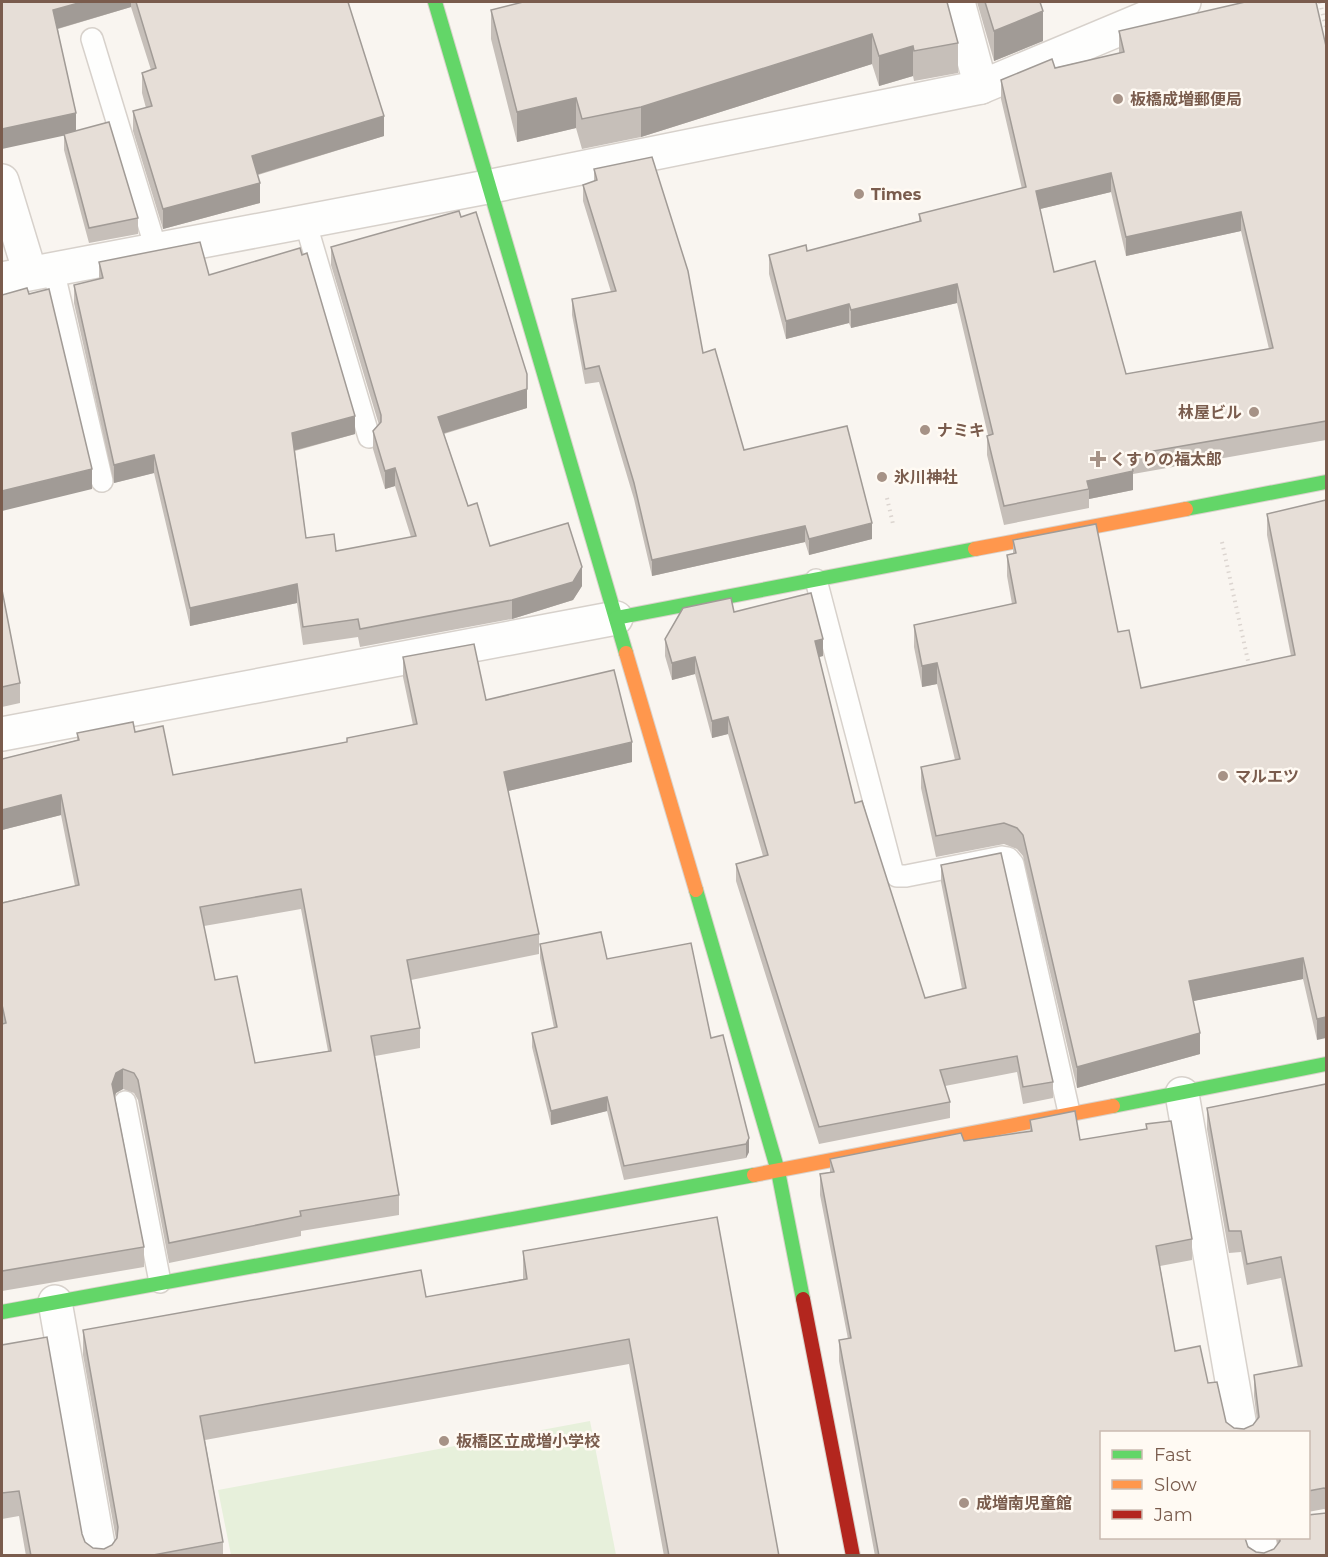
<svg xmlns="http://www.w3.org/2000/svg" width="1328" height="1557" viewBox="0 0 1328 1557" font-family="Montserrat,'Noto Sans JP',sans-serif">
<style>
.green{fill:#e7f0db}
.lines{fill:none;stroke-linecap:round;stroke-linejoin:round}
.lane-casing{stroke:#d7d1cb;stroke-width:24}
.street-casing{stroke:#d7d1cb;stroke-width:36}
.fast-casing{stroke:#d9d2cb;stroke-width:16}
.slow-casing{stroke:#d9d2cb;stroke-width:16}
.jam-casing{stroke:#d9d2cb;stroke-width:16}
.path{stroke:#dcd5d0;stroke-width:4;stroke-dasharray:1.5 4.5;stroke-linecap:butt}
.lane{stroke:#fefefd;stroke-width:21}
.street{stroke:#fefefd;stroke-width:33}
.fast{stroke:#63d668;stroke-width:14}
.slow{stroke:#ff974d;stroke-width:14}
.jam{stroke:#b3261e;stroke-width:14}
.wall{fill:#c6bfb9;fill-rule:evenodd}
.shaded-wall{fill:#a19b96}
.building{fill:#e6ded7;stroke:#a19b96;stroke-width:1.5;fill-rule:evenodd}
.poi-dot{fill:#a69286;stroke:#fffaf3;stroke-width:2}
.labels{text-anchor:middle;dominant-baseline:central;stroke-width:5;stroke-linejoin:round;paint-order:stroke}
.poi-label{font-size:16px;font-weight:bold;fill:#7a5c4d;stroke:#fffaf3;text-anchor:start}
</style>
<rect width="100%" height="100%" fill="#f9f5f0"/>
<path class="green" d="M590,1421L616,1555H231L218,1490Z"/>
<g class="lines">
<defs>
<g id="lane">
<path d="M92,39L156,249"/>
<path d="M305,221L369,437"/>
<path d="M53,269L102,481"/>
<path d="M816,580L892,870L897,876H906L1002,857L1008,858L1013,864L1069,1112"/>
<path d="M125,1102L160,1282"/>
</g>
<g id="street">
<path d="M958,2L981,87"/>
<path d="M2,181L30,273"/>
<path d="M2,279L487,187L981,87L1184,2"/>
<path d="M2,734L616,618"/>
<path d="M1182,1094L1241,1432"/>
<path d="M55,1302L100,1556"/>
<path d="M1259,1538L1262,1556"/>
</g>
<g id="fast">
<path d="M435,2L626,653"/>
<path d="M1186,509L1326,482"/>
<path d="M616,618L975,549"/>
<path d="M696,890L778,1171L803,1299"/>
<path d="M1113,1106L1326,1064"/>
<path d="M2,1312L754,1175"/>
</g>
<g id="slow">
<path d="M975,549L1186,509"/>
<path d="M626,653L696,890"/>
<path d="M754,1175L1113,1106"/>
</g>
<path id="jam" d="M803,1299L853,1556"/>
</defs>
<use href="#lane" class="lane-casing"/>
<use href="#street" class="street-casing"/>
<use href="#fast" class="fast-casing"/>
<use href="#slow" class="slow-casing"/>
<use href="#jam" class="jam-casing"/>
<g class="path">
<path d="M1320,2L1326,28"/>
<path d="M887,498L893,524"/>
<path d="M1222,542L1250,670"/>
</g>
<use href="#lane" class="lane"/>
<use href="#street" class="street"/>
<use href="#fast" class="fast"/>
<use href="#slow" class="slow"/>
<use href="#jam" class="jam"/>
</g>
<g class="wall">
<path d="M2,2H348L384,136L258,175L260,203L163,229L133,131V111L146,108L142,93V73L151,70L131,7L58,29L76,131L138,218V234L89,243L64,150V136Z"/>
<path d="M523,2L958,43V73L914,81L913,76L879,86L872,64L641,137L582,149L576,128L517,142L491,39V10Z"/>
<path d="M977,2H1040L1043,41L994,61Z"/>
<path d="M1119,31L1326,46V440L1133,474V490L1089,499V508L1004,525L987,455V436L988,435L957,303L851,328L849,323L786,339L769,274V255L807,251L919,221V214L1022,189L1001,99V80L1119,53ZM1111,192L1126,256L1241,231L1269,349L1126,374L1054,272L1040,209Z"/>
<path d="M594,169L703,353L744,450L872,539L809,555L805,542L652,576L634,499L599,382L585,384L572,315V299L611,292L583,201V185L594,182Z"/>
<path d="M331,247L527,408L444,434L468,506L490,546L582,586L573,600L512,619L360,647L358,637L303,645L297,603L190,626L154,473L114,483L74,303V285L99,279V262L209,275L355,434L295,451L306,538L336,551L411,537L395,486L385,489L373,449V431L379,425L331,265Z"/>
<path d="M1326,500L1317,1040L1303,979L1193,1001L1200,1054L1077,1088L1023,856L1017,849L1004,844L936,857L921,788V767L955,760L937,684L922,687L914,647V625L1012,604L1007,576V555L1013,554V540L1118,632L1141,688L1291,656L1267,535V514Z"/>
<path d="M2,590L20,683V703L2,707Z"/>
<path d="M734,612L823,656L819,657L855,803L925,998L962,989L941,882V865L1053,1082V1098L1023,1104L1017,1072L945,1086L950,1102V1118L819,1144L736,881V864L763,856L728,734L712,738L695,674L672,680L665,656V639Z"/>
<path d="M403,657L486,700L632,762L508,791L539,934V954L411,980L420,1028V1048L375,1056L399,1195V1215L301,1231V1236L169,1263L138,1100L134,1093L123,1089L116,1093L115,1097L144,1247V1267L2,1291V884L3,902L75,886L61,815L2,830V759L77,740V733L135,732L173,775L347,742V738L413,725L403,677ZM301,909L328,1051L255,1063L215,980L204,926Z"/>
<path d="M540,944L607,959L711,1038L749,1152L746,1158L624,1180L607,1111L551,1125L532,1047V1033L554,1028L540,958Z"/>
<path d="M1326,1084V1510L1324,1509L1308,1512V1432H1101L1256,1552L1264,1553L1274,1549L1278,1544L1276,1538H1308L1326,1556H875L839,1361V1340L848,1339L820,1195V1174L830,1172V1159L964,1141L1030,1131V1120L1080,1140L1146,1129V1124L1192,1239V1260L1160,1266L1175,1351L1208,1383L1226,1422L1234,1428L1244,1429L1253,1425L1257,1420L1254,1396V1375L1298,1367L1281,1278L1247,1285L1241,1252L1229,1253L1207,1129V1108Z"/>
<path d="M717,1217L779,1556H664L629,1364L205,1440L223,1542V1556H26L19,1516L2,1519V1345L85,1542L93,1548L104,1549L112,1545L116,1539L83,1355V1330L426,1297L523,1279V1251Z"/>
</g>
<g class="shaded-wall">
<path d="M82,2H131V7L53,30V10Z"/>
<path d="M1043,11V41L994,61V31Z"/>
<path d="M872,34V64L641,137V107Z"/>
<path d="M913,46V76L879,86V56Z"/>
<path d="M576,98V128L517,142V112Z"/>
<path d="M76,113V133L2,149V129Z"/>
<path d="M384,116V136L252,176V156Z"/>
<path d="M1111,173V192L1036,210V191Z"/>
<path d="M260,183V203L163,229V209Z"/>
<path d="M1241,212V231L1126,256V237Z"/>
<path d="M957,284V303L851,328V310Z"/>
<path d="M849,304V323L786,339V321Z"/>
<path d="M527,389V408L438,435V417Z"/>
<path d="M355,416V434L292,451V433Z"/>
<path d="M154,455V473L114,483V465Z"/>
<path d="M395,468V486L385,489V471Z"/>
<path d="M92,469V489L2,511V491Z"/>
<path d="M1133,471V490L1089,499V489L1087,481Z"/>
<path d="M872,523V539L809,555V539Z"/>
<path d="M805,526V542L652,576V560Z"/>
<path d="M582,567V586L573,600L512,619V600Z"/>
<path d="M297,584V603L190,626V608Z"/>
<path d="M823,639V656L815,658V641Z"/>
<path d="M695,657V674L672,680V663Z"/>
<path d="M937,663V684L922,687V666Z"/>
<path d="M728,717V734L712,738V721Z"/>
<path d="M632,742V762L504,792V772Z"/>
<path d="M61,795V815L2,830V810Z"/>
<rect x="2" y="890" width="1" height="20"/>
<path d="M1303,958V979L1189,1002V981Z"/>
<path d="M1326,1017V1038L1317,1040V1019Z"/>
<path d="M1200,1033V1054L1077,1088V1067Z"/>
<path d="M123,1069V1089L116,1093L112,1104V1084L116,1073Z"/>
<path d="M607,1097V1111L551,1125V1111Z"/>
<path d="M749,1138V1152L746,1158V1144Z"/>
</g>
<g class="building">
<path d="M2,2H82L53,10L76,113L2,129Z"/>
<path d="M136,2H348L384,116L252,156L260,183L163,209L133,111L152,106L142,73L156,68Z"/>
<path d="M523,2H947L958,43L914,51L913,46L879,56L872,34L641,107L582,119L576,98L517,112L491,10Z"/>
<path d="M985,2H1040L1043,11L994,31Z"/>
<path d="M1245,2H1316L1326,46V421L1130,455L1133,471L1087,481L1089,489L1004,506L987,436L993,434L957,284L851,310L849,304L786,321L769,255L806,245L807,251L921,221L919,214L1026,187L1001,80L1052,59L1055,68L1124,52L1119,31ZM1111,173L1126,237L1241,212L1273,348L1126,374L1095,261L1054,272L1036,191Z"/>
<path d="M109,122L138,218L89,228L64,134Z"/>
<path d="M652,157L688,271L703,353L715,349L744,450L847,426L872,523L809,539L805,526L652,560L634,483L599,366L585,369L572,299L616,291L583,185L597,180L594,169Z"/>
<path d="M459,211L461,217L476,212L527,374V389L438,417L468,506L477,503L490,546L568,523L582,567L573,582L512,600L360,629L358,619L303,627L297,584L190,608L154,455L114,465L74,285L103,278L99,262L200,242L209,275L300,248L302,255L307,253L355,416L292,433L306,538L334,534L336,551L416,536L395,468L385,471L373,431L381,422V415L331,247Z"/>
<path d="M27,288L29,294L49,289L92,469L2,491V295Z"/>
<path d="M1326,500V1017L1317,1019L1303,958L1189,981L1200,1033L1077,1067L1023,835L1017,828L1004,823L936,836L921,767L960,759L937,663L922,666L914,625L1016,603L1007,555L1016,553L1013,540L1096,524L1118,632L1129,630L1141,688L1295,655L1267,514Z"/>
<path d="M2,590L20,683L2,687Z"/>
<path d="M811,593L823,639L815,641L855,803L862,801L925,998L966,988L941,865L1001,853L1053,1082L1023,1087L1017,1056L940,1070L950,1102L819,1127L736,864L768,855L728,717L712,721L695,657L672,663L665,639L683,608L731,598L734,612Z"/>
<path d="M474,644L486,700L614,670L632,742L504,772L539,934L407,960L420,1028L371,1036L399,1195L300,1211L301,1216L169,1243L138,1080L134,1073L123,1069L116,1073L112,1084L144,1247L2,1271V1024L6,1023L2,1005V903L79,885L61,795L2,810V759L79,740L77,733L133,722L135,732L163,726L173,775L347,742V738L417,724L403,657ZM301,889L331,1051L255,1063L237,976L215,980L200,907Z"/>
<path d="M601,932L607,959L691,943L711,1038L723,1035L749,1138L746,1144L624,1166L607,1097L551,1111L532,1033L557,1027L540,944Z"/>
<path d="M1326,1084V1489L1324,1488L1308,1491V1432H1101V1538H1245L1248,1547L1256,1552L1264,1553L1274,1549L1280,1541V1538H1308V1515L1326,1513V1556H879L839,1340L851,1338L820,1174L834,1172L830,1159L961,1133L964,1141L1032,1131L1030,1120L1075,1111L1080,1140L1147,1129L1146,1124L1171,1121L1192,1239L1156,1246L1175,1351L1200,1346L1208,1383L1217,1382L1226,1422L1234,1428L1244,1429L1253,1425L1259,1417L1254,1375L1302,1366L1281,1257L1247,1264L1241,1231H1229L1207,1108Z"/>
<path d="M717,1217L779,1556H669L629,1339L200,1416L223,1542L148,1556H31L19,1491L2,1493V1345L47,1337L82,1534L85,1542L93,1548L104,1549L112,1545L117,1538L118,1527L83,1330L421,1270L426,1297L527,1279L523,1251Z"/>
</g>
<g class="poi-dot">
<circle cx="1118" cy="99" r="6"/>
<circle cx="859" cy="194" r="6"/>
<circle cx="1254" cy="412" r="6"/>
<circle cx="925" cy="430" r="6"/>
<path d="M1095 450h6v6h6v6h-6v6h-6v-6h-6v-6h6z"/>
<circle cx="882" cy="477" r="6"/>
<circle cx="1223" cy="776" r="6"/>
<circle cx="444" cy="1441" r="6"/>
<circle cx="964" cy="1503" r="6"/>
</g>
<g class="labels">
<g class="poi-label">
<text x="1130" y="99">板橋成増郵便局</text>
<text x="871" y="194">Times</text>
<text x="1242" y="412" text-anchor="end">林屋ビル</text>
<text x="937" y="430">ナミキ</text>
<text x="1110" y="459">くすりの福太郎</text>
<text x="894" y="477">氷川神社</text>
<text x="1235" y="776">マルエツ</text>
<text x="456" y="1441">板橋区立成増小学校</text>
<text x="976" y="1503">成増南児童館</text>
</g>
</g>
<rect width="1328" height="1557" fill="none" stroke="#7a5c4d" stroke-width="6"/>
<rect x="1100" y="1431" width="210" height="108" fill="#fffaf3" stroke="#cabbb1" stroke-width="1.5"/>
<rect x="1112" y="1450" width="30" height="9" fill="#63d668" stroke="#cabbb1" stroke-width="1.5"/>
<text x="1154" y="1461" font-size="18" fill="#7a5c4d">Fast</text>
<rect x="1112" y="1480" width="30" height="9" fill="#ff974d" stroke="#cabbb1" stroke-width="1.5"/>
<text x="1154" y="1491" font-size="18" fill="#7a5c4d">Slow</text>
<rect x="1112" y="1510" width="30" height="9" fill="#b3261e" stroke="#cabbb1" stroke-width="1.5"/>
<text x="1154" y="1521" font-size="18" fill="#7a5c4d">Jam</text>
</svg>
